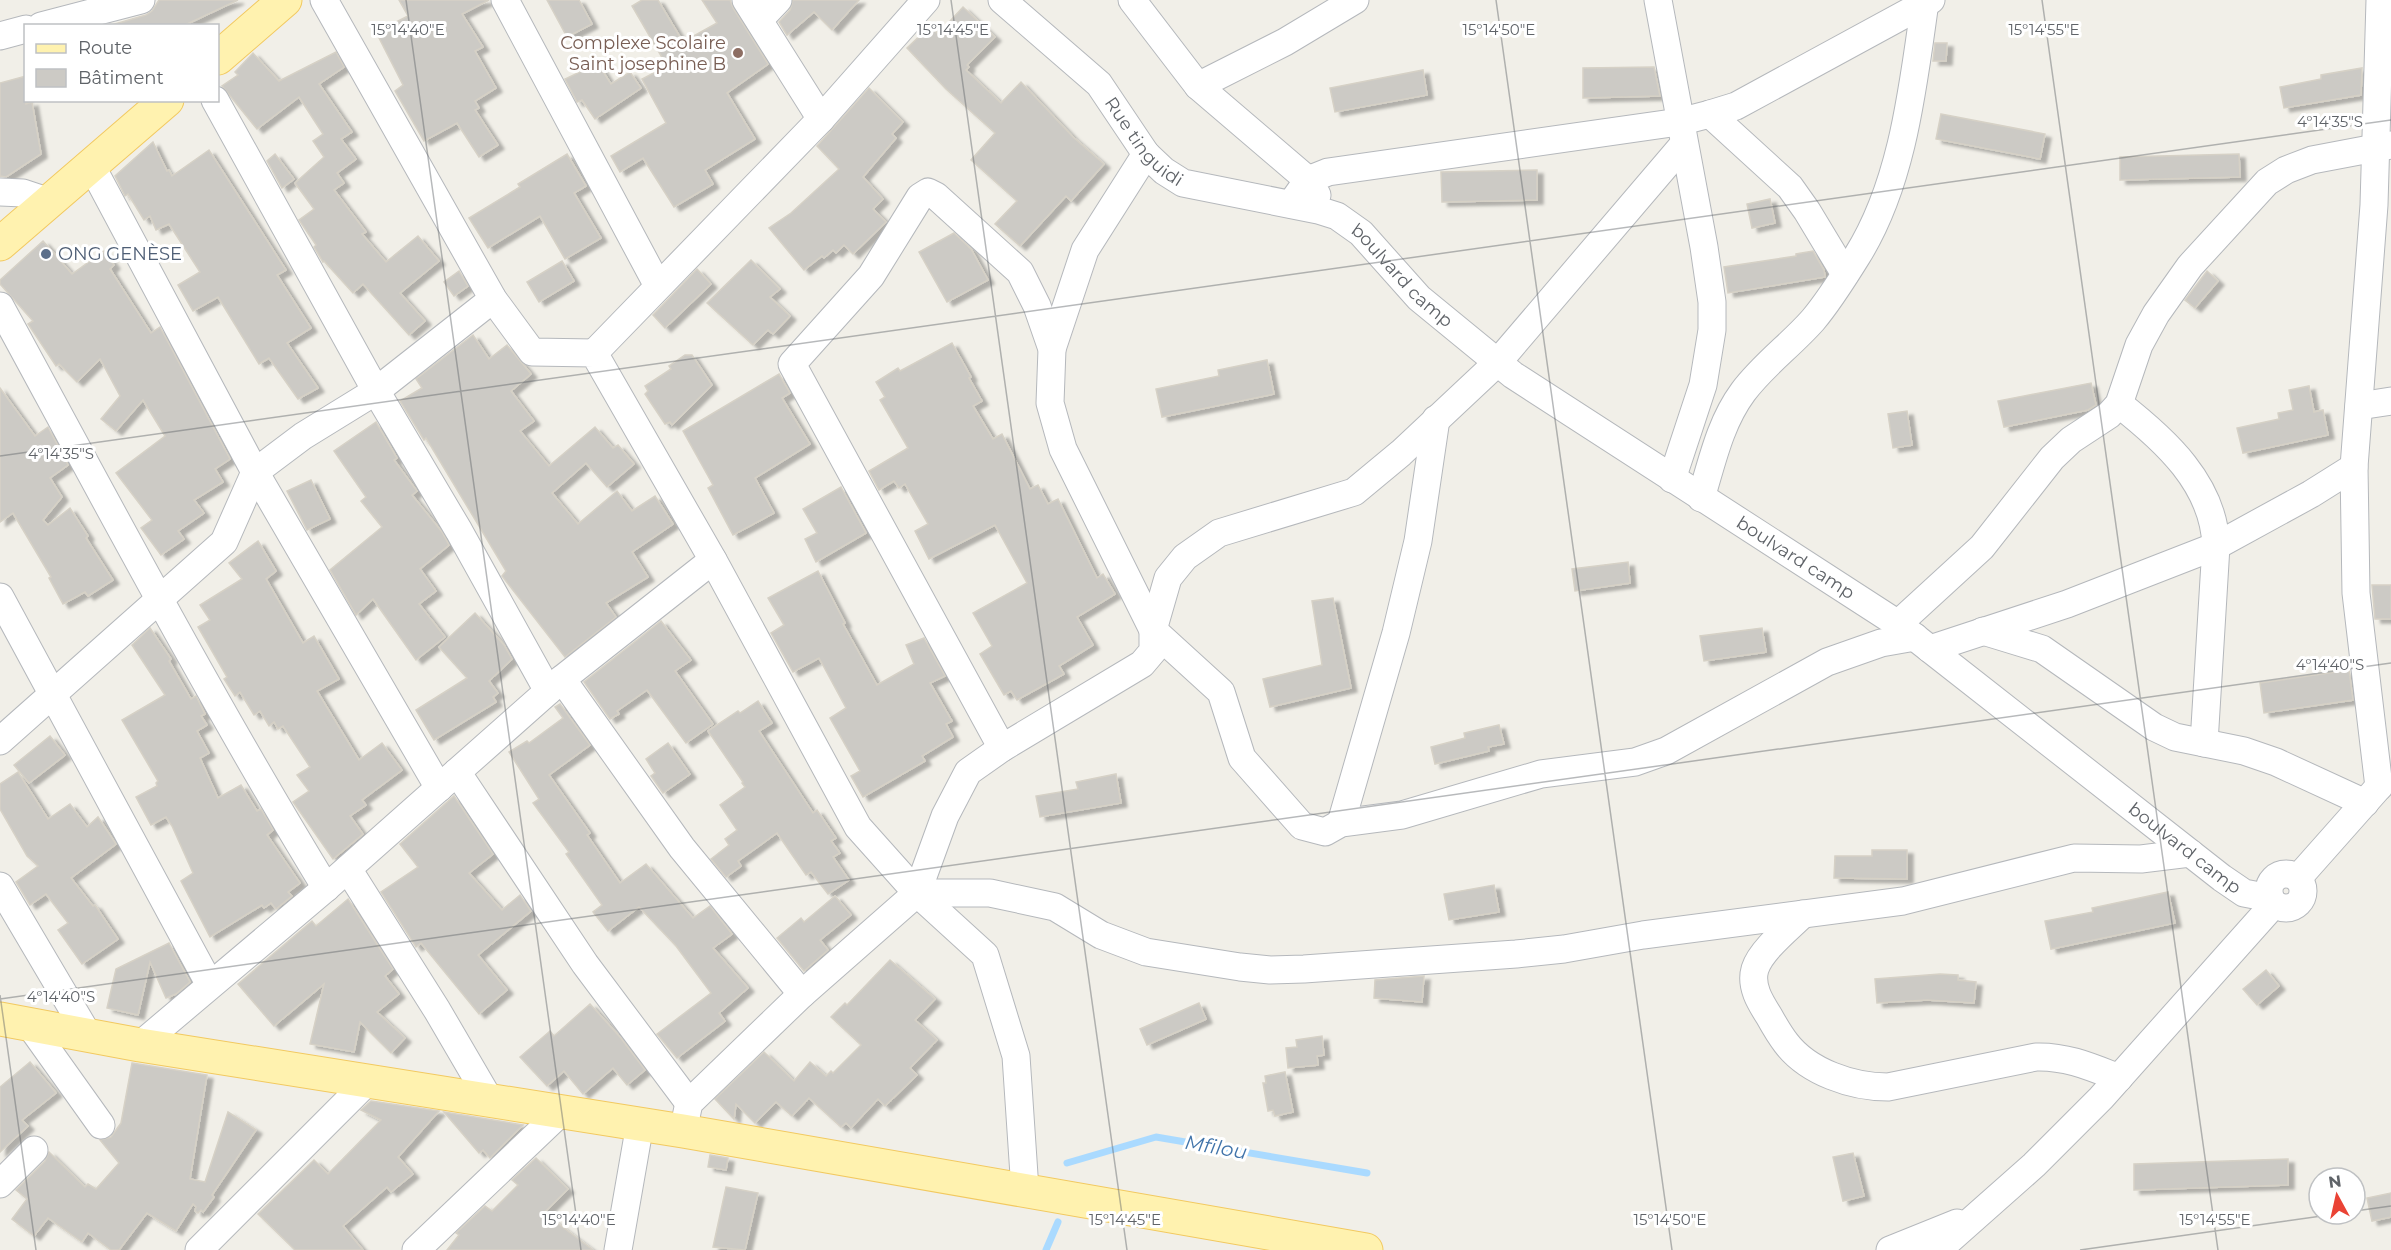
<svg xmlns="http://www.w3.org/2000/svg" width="2391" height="1250" viewBox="0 0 2391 1250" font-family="Montserrat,sans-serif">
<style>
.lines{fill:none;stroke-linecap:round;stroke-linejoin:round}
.stream{stroke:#aadaff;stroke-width:7}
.building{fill:#cccac5;stroke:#d6d1c6;stroke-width:1.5;filter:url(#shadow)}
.minor-casing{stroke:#b5b8bc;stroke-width:29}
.major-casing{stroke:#f2c960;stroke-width:35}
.minor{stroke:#fff;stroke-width:27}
.major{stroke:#fff2af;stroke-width:33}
.ticks{fill:none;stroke:#5f6368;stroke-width:1.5;stroke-opacity:0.45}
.education-dot{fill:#8d6e63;stroke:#fff;stroke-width:2}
.service-dot{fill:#5c6f8a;stroke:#fff;stroke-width:2}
.labels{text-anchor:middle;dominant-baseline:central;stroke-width:6;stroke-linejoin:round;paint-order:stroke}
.education-label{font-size:18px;fill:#785e54;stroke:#fff;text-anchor:end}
.street-label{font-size:18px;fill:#5f6368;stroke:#fff}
.service-label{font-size:18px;fill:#4e5e75;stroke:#fff;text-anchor:start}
.water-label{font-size:20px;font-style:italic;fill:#4174aa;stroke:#fff}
.ticks-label{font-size:15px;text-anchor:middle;fill:#5f6368;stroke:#fff;stroke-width:6;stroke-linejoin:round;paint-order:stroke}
</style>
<defs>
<filter id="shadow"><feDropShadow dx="6" dy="4" stdDeviation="1.5" flood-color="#0004"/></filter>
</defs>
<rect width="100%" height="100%" fill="#f1efe8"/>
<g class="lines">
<g class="stream">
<path d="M1067,1163L1156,1137L1367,1173"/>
<path d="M1046,1250L1058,1222"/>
</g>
</g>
<g class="building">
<path d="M159,0H238L183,26H108L146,15L152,11Z"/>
<path d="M399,0H489L462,14L483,47L475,51L496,88L475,101L479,108L475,110L498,145L479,157L457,123L424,141L395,91L403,85L376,32L408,16Z"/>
<path d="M547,0H579L592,24L567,37Z"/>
<path d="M642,0H658L683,42L717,23L702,0H730L733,8L768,64L727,93L755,139L705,170L713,184L674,207L643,158L620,172L611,156L666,123L642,79L667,66L632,6Z"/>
<path d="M793,0H859L832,30L814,12L787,35L779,22L790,10Z"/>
<path d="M963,7L995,37L967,65L969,67L966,70L1001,103L1021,82L1073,137L1104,164L1071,201L1066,196L1020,246L995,224L1017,201L971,160L995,133L946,89L907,48L930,26L938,34Z"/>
<path d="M1935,43H1947L1946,61H1933Z"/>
<path d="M336,52L344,67L319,84L352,132L341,139L356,159L337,173L344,183L334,190L366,232L362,234L386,262L418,236L439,261L400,293L425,321L409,335L363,284L353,293L324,261L323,262L314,247L316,245L299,220L314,209L295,183L324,157L313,141L323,134L299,97L257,129L222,86L238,75L235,72L253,53L279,81Z"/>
<path d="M593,56L611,84L630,72L641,88L595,119L582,100L577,102L565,79L580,72L577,66Z"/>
<path d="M1654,67L1660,96L1583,98V68Z"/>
<path d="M2362,68L2361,95L2284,108L2280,87L2321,79V75Z"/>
<path d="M1423,70L1427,95L1335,112L1330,88Z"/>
<path d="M26,76V104L32,102L41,154L6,177L0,176V83Z"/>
<path d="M869,88L903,122L892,134L896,138L863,177L883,199L873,209L886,222L853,254L844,245L836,253L833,250L824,258L822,256L804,270L769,228L791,213L839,169L817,146Z"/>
<path d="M1941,114L2045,134L2040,159L1936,139Z"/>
<path d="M153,142L167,171L169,170L172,176L209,150L286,270L277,275L311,328L287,343L318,388L298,399L269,358L259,364L218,297L193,311L178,285L200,272L169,224L156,230L150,216L144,220L128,194L125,196L115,176Z"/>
<path d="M275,154L294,179L282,188L267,161Z"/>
<path d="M567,154L586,186L574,193L601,238L565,259L540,216L488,248L469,218L520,187L518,184Z"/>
<path d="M2239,154L2240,177L2120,180V157Z"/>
<path d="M1537,170V200L1442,202L1441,172Z"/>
<path d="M1770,199L1775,223L1752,228L1747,204Z"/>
<path d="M954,233L971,249L988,280L947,302L919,252Z"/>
<path d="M43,241L72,274L104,251L114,265L110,269L151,333L160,327L230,459L215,469L223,482L194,500L204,513L178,531L184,539L161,555L141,528L152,520L116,473L165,436L143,400L116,431L101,419L120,396L100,359L77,382L59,364L56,366L28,324L33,321L0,284V280Z"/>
<path d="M1813,251L1824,270L1825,277L1728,293L1724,267L1796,256V254Z"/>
<path d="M751,260L780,289L770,297L790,316L773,334L768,330L753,345L707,303Z"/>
<path d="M562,261L574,281L539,302L527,282Z"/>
<path d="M697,269L711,284L665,328L653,315Z"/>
<path d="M459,271L468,286L454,296L444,282Z"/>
<path d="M2207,271L2218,281L2195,308L2185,300Z"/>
<path d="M473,335L489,359L507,345L531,374L511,391L534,421L520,431L549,466L595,427L613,448L618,445L634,464L607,487L586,463L552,493L578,524L617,491L632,511L655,496L673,524L632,552L648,577L606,603L616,617L565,657L502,576L506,571L426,438L424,440L400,401L422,388L416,379Z"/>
<path d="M952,343L971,377L969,378L982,401L973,406L993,439L1002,434L1030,489L1038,485L1048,504L1058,499L1097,578L1103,574L1115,594L1077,617L1093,645L1059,666L1064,674L1017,700L1011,691L1004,695L980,654L992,646L973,613L1027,583L995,525L929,559L915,531L928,524L905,484L899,488L894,481L879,490L869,471L908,448L880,400L885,397L876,382L898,368L900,371Z"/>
<path d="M685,355H692L712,385L672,425L670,422L665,424L645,394L648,391L645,386L671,369L669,366Z"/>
<path d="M1267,360L1274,394L1162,417L1156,389L1219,376L1218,370Z"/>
<path d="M779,374L790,393L782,398L810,444L755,478L774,513L733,535L708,488L713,485L683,431Z"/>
<path d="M2091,383L2096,405L2088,410L2004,427L1998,401Z"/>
<path d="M2309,386L2314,412L2323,410L2328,435L2243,453L2237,428L2279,419L2278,413L2293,410L2289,390Z"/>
<path d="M0,388L35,436L48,427L68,465L50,478L62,497L43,520L48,525L70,508L88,536L86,538L113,580L88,596L85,592L63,604L49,578L51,577L13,513L0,522Z"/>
<path d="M1907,411L1912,445L1893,448L1888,414Z"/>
<path d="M376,422L397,458L394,460L417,491L412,495L442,532L449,545L420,569L436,591L419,604L445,637L416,660L373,599L356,615L330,570L382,527L361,501L366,497L334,451Z"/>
<path d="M311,480L330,519L307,530L287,491Z"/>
<path d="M841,487L866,533L816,562L805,539L817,533L803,509Z"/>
<path d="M258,541L276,571L266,579L303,643L314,636L339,679L317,691L359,760L382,743L402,770L362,800L366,805L350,816L363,834L333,859L293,802L309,791L297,775L310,767L283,726L278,729L274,722L269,726L260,711L254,715L240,692L235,696L224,679L227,677L198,627L210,620L200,605L242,579L229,563Z"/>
<path d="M1628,562L1630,583L1575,591L1572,569Z"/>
<path d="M818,571L845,623L843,624L877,685L914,664L906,645L924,638L945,676L930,683L952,721L946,724L953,737L922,756L925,761L863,797L851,776L860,771L830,718L846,708L819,658L793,672L771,633L784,625L768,598Z"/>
<path d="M2372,585H2391V619H2375Z"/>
<path d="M1333,598L1351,688L1270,707L1263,679L1322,665L1312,601Z"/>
<path d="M475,613L504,645L512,659L489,681L498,693L493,697L496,702L434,740L416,710L467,678L439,647Z"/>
<path d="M661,621L691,660L675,671L713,724L686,743L647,690L617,711L619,714L610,719L584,682Z"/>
<path d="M150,628L171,659L169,661L191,699L196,696L205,714L201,716L207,725L197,731L209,753L200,758L218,798L241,785L257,811L261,809L273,830L267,835L300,883L288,892L292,896L276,909L271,903L264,908L262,905L210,937L181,881L193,873L172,826L166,817L151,825L136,797L157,786L156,783L158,781L122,720L165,695L132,645Z"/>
<path d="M1762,628L1766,652L1704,661L1700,636Z"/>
<path d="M2349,670L2353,700L2264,713L2260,683Z"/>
<path d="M758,701L772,723L759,731L813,813L817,810L836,838L831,841L840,853L833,857L849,880L828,894L811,872L806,875L777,833L738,861L741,866L726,877L711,859L729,845L725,839L737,830L720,805L745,787L742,783L743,782L708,731L738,711L740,713Z"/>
<path d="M560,704L590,745L549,775L590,833L587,835L620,883L646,864L693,918L710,906L732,934L713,948L748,988L719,1013L725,1021L677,1058L657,1034L711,993L676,946L639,907L608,931L593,912L602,905L566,854L569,852L533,803L539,799L509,752L527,741L529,743L563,718L555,707Z"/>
<path d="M1499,725L1504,744L1488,747L1489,751L1435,764L1431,747L1465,738L1464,733Z"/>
<path d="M50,736L65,755L29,783L14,765Z"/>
<path d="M668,743L690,774L663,793L651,776L655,773L646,759Z"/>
<path d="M18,772L48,819L70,804L87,827L98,817L116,844L71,878L93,906L95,905L118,939L82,964L58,930L68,923L46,894L30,905L16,882L38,866L27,856L0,809V784Z"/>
<path d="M1116,774L1121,803L1040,817L1036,796L1078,789L1076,782Z"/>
<path d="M454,796L493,854L469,873L502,910L520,895L531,911L478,955L507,990L479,1014L421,943L416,947L381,892L418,867L400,844Z"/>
<path d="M1872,850H1907V879L1834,878L1835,856H1872Z"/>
<path d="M1494,885L1499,912L1449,920L1444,894Z"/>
<path d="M2168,892L2175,923L2051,949L2045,921L2093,912L2092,908Z"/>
<path d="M835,896L851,915L820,940L828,950L804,971L777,938L801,918L804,922Z"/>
<path d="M348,899L393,969L385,976L399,994L377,1012L405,1038L391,1053L360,1022L354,1052L310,1044L324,984L274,1026L238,984L312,921L316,926Z"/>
<path d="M169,943L190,982L176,994L166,998L150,962L138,1015L107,1008L116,969Z"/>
<path d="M890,960L935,999L915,1020L937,1040L910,1068L917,1075L885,1106L878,1099L851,1128L846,1123L841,1127L809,1098L792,1116L776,1102L755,1123L736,1104L734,1119L715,1099L764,1052L794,1081L810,1062L826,1076L831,1071L833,1073L861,1045L831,1017L845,1003L847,1005Z"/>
<path d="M2266,970L2279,986L2257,1005L2243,989Z"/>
<path d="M1940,974L1958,975V980L1976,982L1974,1003L1927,1000L1877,1003L1875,979Z"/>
<path d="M1424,976L1422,1002L1374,998L1375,980Z"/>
<path d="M1199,1003L1206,1019L1147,1045L1140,1029Z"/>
<path d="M590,1004L620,1037L645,1070L627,1085L613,1068L583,1094L564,1071L547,1086L520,1057L550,1031L554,1036Z"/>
<path d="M1322,1036L1324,1055L1317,1056L1318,1065L1288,1068L1286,1048L1297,1047L1296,1040Z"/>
<path d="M30,1062L56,1093L22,1120L28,1126L0,1152V1087Z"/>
<path d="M132,1063L207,1075L190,1179L205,1182L228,1112L256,1130L212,1195L214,1197L203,1212L201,1210L198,1213L195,1211L196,1207L193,1204L176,1231L147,1213L119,1250H111L88,1233L82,1242L48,1218L34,1236L12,1219L27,1199L16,1190L45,1161L49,1152L85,1187L88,1184L96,1189L119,1163L100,1140L111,1137L121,1123Z"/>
<path d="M1285,1072L1293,1112L1275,1116L1273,1110L1268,1111L1263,1083H1266L1265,1076Z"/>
<path d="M371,1101L439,1111L398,1157L413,1174L391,1192L387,1187L343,1226L363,1250H295L258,1214L314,1160L328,1174L381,1120L361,1110Z"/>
<path d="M444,1112L523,1125L490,1158L483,1150L479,1153Z"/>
<path d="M1853,1153L1864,1196L1843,1201L1833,1157Z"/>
<path d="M710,1155L728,1158L726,1170L708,1167Z"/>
<path d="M536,1158L568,1189L544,1213L593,1250H447L459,1235L456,1233L485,1206L492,1211L518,1185L512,1180Z"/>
<path d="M2288,1159V1185L2134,1190V1164Z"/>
<path d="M726,1187L758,1193L745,1250L713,1247Z"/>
<path d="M2391,1193V1217L2372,1221L2367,1198Z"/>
</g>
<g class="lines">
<defs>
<g id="minor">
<path d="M324,0L493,299L532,352L594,353L713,560L858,827L917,893L985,955L1016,1056L1025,1190"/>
<path d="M505,0L658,286"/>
<path d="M746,0L821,119"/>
<path id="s1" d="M1002,0L1099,84L1146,154L1164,171L1183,183L1318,210L1337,216L1361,233L1419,298L1513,375L1898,624L2222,878L2244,893L2270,898"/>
<path d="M1132,0L1198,86L1308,180L1317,195"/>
<path d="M1658,0L1704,247L1712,302V330L1703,385L1672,479"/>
<path d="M759,20L778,0"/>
<path d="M41,26L141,0"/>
<path d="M0,36L26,29"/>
<path d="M1198,86L1285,42L1355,0"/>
<path d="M215,100L376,391L459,531L548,691"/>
<path d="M1710,114L1790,187L1807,211L1845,274"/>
<path d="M91,165L255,472L439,788"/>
<path d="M0,192L23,193L50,202"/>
<path d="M1291,204L1308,180L1328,172L1679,122L1710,114L1736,106L1931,0"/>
<path d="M0,306C106,501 210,698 326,888"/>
<path d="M1052,349L1085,250L1146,154"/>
<path d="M594,353L821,119L926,0"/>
<path d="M2119,404C2165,440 2214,484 2216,546L2204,743"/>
<path d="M2359,406L2391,401"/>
<path d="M1701,498C1712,462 1720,423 1743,392C1763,365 1791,345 1813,320C1829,301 1844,277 1857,256C1903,183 1913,86 1925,2"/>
<path d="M0,597L210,985"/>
<path d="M1898,624L1982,547L2052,458L2071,440L2109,415L2119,404L2139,345L2156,314L2190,266L2267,182L2286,170L2312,160L2391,145"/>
<path d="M1983,631L2042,649L2154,727L2175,737L2244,751L2276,762L2365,803"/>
<path d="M1930,649L2067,604L2216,546L2311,494L2354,467"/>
<path d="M562,679L682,848L802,994"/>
<path d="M0,741L224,542L255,472L303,436L376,391L493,299"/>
<path d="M1002,748L792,364L871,276L920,197L928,192L936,196L1020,272L1037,306L1052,349L1050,403L1063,449L1153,630L1221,692L1242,758L1302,826L1325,832L1341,823L1402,815L1541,774L1635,762L1666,751L1827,662L1881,643L1915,637"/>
<path d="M457,772L585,964L689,1103"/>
<path d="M2379,787L2356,593L2354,467L2374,205L2380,0"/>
<path d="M1341,823L1396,633L1418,541L1436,419"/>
<path d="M348,869L437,1010L489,1099"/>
<circle cx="2286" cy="891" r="17"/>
<path d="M2298,878L2376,790"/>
<path d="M0,886L88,1035"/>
<path d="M917,893H990L1055,907L1101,935L1146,952L1240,967L1270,970L1304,969L1516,954L1564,949L1643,935L1903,901L2074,858L2141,859L2190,853"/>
<path d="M1803,914C1789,928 1761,950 1755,969C1750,986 1760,1002 1769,1016C1774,1025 1779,1034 1786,1043C1808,1072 1852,1087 1888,1087L2036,1057C2066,1056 2091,1067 2119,1078"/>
<path d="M29,1024L101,1125"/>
<path d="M140,1045L326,888L562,679L713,560"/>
<path d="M683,1131L689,1103L802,994L917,893L945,816L968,772L1002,748L1142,664L1153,651V630L1168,578L1185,557L1219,533L1354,492L1401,453L1498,362L1684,144"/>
<path d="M0,1184L34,1150"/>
<path d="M199,1250L368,1081"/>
<path d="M416,1250L561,1112"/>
<path d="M618,1250L640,1124"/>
<path d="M1890,1250L1957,1223"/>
<path d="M1938,1250L2034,1165L2101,1098L2274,904"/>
</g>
<g id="major">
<path d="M218,58L285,0"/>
<path d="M0,244L167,100"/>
<path d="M0,1019L140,1045L683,1131L1366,1250"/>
</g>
</defs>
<use href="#minor" class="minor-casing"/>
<use href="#major" class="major-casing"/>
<use href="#minor" class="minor"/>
<use href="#major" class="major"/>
</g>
<path class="ticks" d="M406,0L581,1250M951,0L1127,1250M1496,0L1672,1250M2042,0L2218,1250M0,456L2391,120M0,995L36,1250M0,999L2391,663M2355,1211L2391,1206M2080,1250L2336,1214"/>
<circle class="education-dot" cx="738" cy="53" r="6"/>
<circle class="service-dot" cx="46" cy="254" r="6"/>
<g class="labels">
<g class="education-label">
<text x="726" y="43">Complexe Scolaire<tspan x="726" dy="21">Saint josephine B</tspan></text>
</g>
<g class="street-label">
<text stroke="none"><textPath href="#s1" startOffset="202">Rue tinguidi</textPath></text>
<text stroke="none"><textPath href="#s1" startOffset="506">boulvard camp</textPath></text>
<text stroke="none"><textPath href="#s1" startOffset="992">boulvard camp</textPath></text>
<text stroke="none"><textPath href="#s1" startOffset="1478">boulvard camp</textPath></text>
</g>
<g class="service-label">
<text x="58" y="254">ONG GENÈSE</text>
</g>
<g class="water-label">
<text transform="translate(1216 1147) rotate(10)">Mfilou</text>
</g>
</g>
<g class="ticks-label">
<text x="408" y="35">15°14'40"E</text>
<text x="953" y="35">15°14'45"E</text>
<text x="1499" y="35">15°14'50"E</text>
<text x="2044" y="35">15°14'55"E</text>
<text x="2330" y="127">4°14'35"S</text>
<text x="61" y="459">4°14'35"S</text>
<text x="2330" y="670">4°14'40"S</text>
<text x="61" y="1002">4°14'40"S</text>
<text x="579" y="1225">15°14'40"E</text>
<text x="1125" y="1225">15°14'45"E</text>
<text x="1670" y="1225">15°14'50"E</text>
<text x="2215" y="1225">15°14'55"E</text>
</g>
<rect x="24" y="24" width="195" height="78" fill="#ffffff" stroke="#bfc1c3" stroke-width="1.5"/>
<rect x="36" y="44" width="30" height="9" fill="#fff2af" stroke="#bfc1c3" stroke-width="1.5"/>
<text x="78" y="54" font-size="18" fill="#5f6368">Route</text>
<rect x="36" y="69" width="30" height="18" fill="#cccac5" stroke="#bfc1c3" stroke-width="1.5"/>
<text x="78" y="84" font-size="18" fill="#5f6368">Bâtiment</text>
<g transform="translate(2337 1196) rotate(352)"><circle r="28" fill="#ffffff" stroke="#bfc1c3" stroke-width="1.5"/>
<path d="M0-4.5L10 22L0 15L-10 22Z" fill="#ea4335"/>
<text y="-9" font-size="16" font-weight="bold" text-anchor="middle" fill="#5f6368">N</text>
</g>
</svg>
